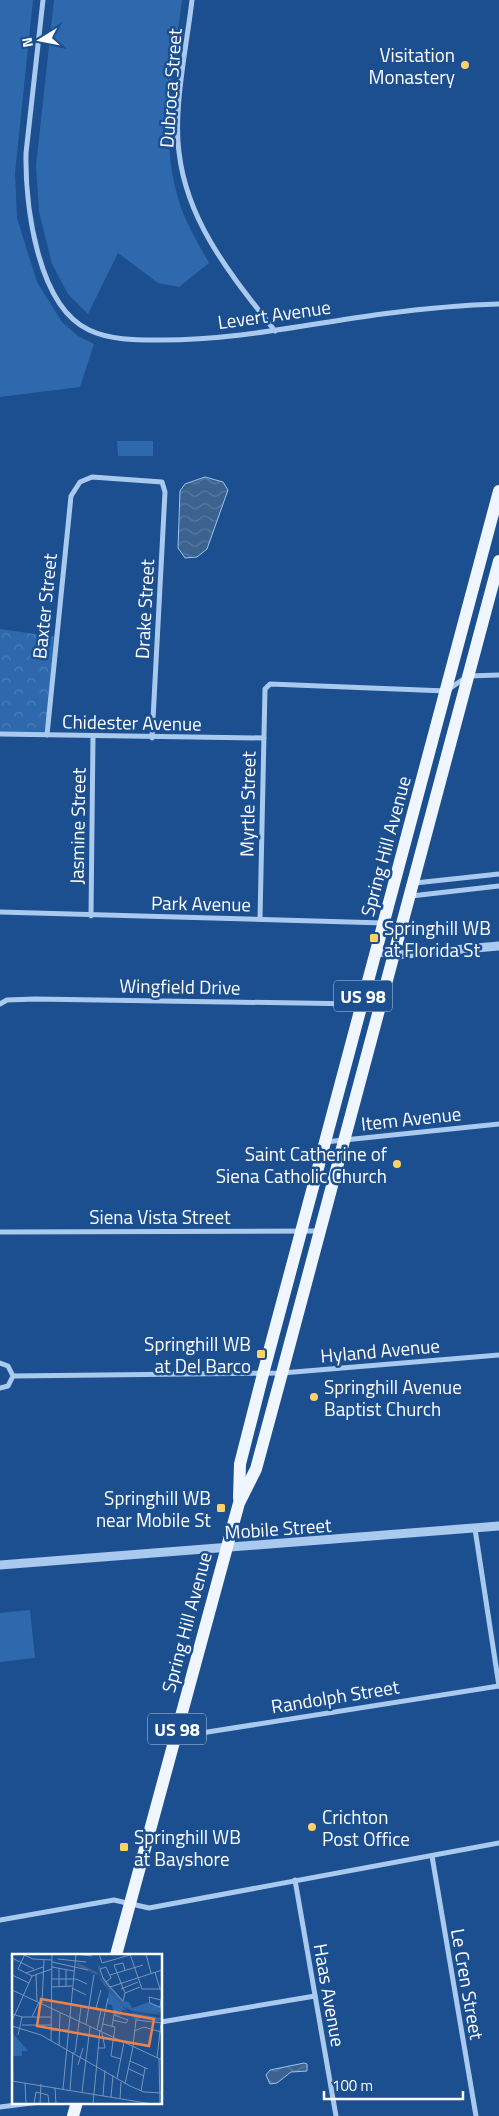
<svg xmlns="http://www.w3.org/2000/svg" width="499" height="2116" viewBox="0 0 499 2116" font-family="'Titillium Web',sans-serif">
<style>
.grass{fill:#2e69ad}
.forest{fill:url(#forest-crowns)}
.water{fill:url(#water-waves);stroke:#9cc4f0}
.lines{fill:none;stroke-linecap:round;stroke-linejoin:round}
.minor{stroke:#a9c9ee;stroke-width:5}
.tertiary{stroke:#a9c9ee;stroke-width:9}
.primary{stroke:#f0f6ff;stroke-width:12}
.poi-dot{fill:#ffd166;stroke:#1b4f8f;stroke-width:2}
.labels{text-anchor:middle;dominant-baseline:central;stroke-width:5;stroke-linejoin:round;paint-order:stroke}
.shield{fill:#1b4f8f;stroke:#bbcadd;stroke-width:1}
.shield-label{font-size:18px;font-weight:bold;fill:#fff}
.poi-label{font-size:19px;fill:#fff;stroke:#1b4f8f;text-anchor:end}
.street-label{font-size:19px;fill:#fff;stroke:#1b4f8f}
.inset-river{fill:none;stroke:#3c6290;stroke-width:2.5}
.inset-road{fill:none;stroke:#7695bc;stroke-width:1}
.view{fill:#ee8249;fill-opacity:0.15;stroke:#ee8249;stroke-width:2.5}
.inset-edge{fill:none;stroke:#fff;stroke-width:2.5}
</style>
<defs>
<pattern id="forest-crowns" width="20" height="18" patternUnits="userSpaceOnUse" patternTransform="scale(1.25)"><rect width="20" height="18" fill="#2e69ad"/><path d="M2 6a3 3 0 1 1 6 0M12 15a3 3 0 1 1 6 0" fill="none" stroke="#4d80b9"/></pattern>
<pattern id="water-waves" width="16" height="10" patternUnits="userSpaceOnUse" patternTransform="scale(1.25)"><rect width="16" height="10" fill="#3c6290"/><path d="M0 5q4-4 8 0t8 0" fill="none" stroke="#597aa1"/></pattern>
</defs>
<rect width="100%" height="100%" fill="#1b4f8f"/>
<g class="grass">
<path d="M0,0H33L15,173L17,218L37,282L62,322L78,336L94,344L80,387L0,397Z"/>
<path d="M54,0H182C174,66 158,136 179,201C185,222 198,243 209,263L179,287L158,283L118,253L88,314L68,294L52,264L39,212L36,166Z"/>
<path d="M117,441H153V456H118Z"/>
<path d="M30,1610L35,1658L0,1662V1613Z"/>
</g>
<path class="forest" d="M0,629L56,637L47,735L0,734Z"/>
<g class="water">
<path d="M205,477L223,482L228,490L207,549L197,557L185,558L178,548L180,491L185,484Z"/>
<path d="M304,2063L307,2064V2071L291,2072L277,2083L270,2084L266,2075L270,2070Z"/>
</g>
<g class="lines">
<g class="minor">
<path d="M43,0L26,153C25,204 37,306 89,330C110,340 135,340 157,340C233,341 307,324 382,314C421,309 460,305 499,304"/>
<path d="M192,0C187,44 173,109 179,152C187,223 232,276 275,331"/>
<path d="M0,734L264,738"/>
<path d="M47,735L71,496L80,482L92,477L162,482L165,492L152,738"/>
<path d="M415,883L499,874"/>
<path d="M411,896L499,886"/>
<path d="M0,912L384,923L401,928"/>
<path d="M91,916L93,737"/>
<path d="M260,919L265,689L270,684L446,691L468,676L499,675"/>
<path d="M0,1004L7,1000L35,999L360,1004"/>
<path d="M325,1142L499,1124"/>
<path d="M0,1232L320,1231"/>
<path d="M0,1363L8,1366L13,1376L8,1386L0,1388"/>
<path d="M13,1376L282,1373L499,1355"/>
<path d="M475,1529L499,1686"/>
<path d="M176,1737L499,1686"/>
<path d="M432,1856L476,2116"/>
<path d="M295,1880L336,2116"/>
<path d="M0,1920L114,1900L149,1908L499,1843"/>
<path d="M161,2022L315,1996"/>
<path d="M0,2107L40,2102"/>
</g>
<g class="tertiary">
<path d="M376,951L395,955L499,946"/>
<path d="M0,1565L499,1526"/>
</g>
<g class="primary">
<path d="M239,1498L240,1464L263,1374L499,491"/>
<path d="M116,1955L239,1503L256,1469L282,1373L499,561"/>
<path d="M73,2116L77,2102"/>
</g>
</g>
<g class="poi-dot">
<circle cx="465" cy="65" r="5"/>
<rect x="369" y="933" width="10" height="10" rx="2.5"/>
<circle cx="397" cy="1164" r="5"/>
<rect x="256" y="1349" width="10" height="10" rx="2.5"/>
<circle cx="314" cy="1397" r="5"/>
<rect x="216" y="1503" width="10" height="10" rx="2.5"/>
<circle cx="312" cy="1827" r="5"/>
<rect x="119" y="1842" width="10" height="10" rx="2.5"/>
</g>
<g class="labels">
<g class="shield">
<rect x="334" y="980.5" width="58" height="31" rx="4"/>
<rect x="148" y="1713.5" width="58" height="31" rx="4"/>
</g>
<g class="shield-label">
<text x="363" y="996">US 98</text>
<text x="177" y="1729">US 98</text>
</g>
<g class="poi-label">
<text x="455" y="54">Visitation<tspan x="455" dy="22">Monastery</tspan></text>
<text x="384" y="927" text-anchor="start">Springhill WB<tspan x="384" dy="22">at Florida St</tspan></text>
<text x="387" y="1153">Saint Catherine of<tspan x="387" dy="22">Siena Catholic Church</tspan></text>
<text x="251" y="1343">Springhill WB<tspan x="251" dy="22">at Del Barco</tspan></text>
<text x="324" y="1386" text-anchor="start">Springhill Avenue<tspan x="324" dy="22">Baptist Church</tspan></text>
<text x="211" y="1497">Springhill WB<tspan x="211" dy="22">near Mobile St</tspan></text>
<text x="322" y="1816" text-anchor="start">Crichton<tspan x="322" dy="22">Post Office</tspan></text>
<text x="134" y="1836" text-anchor="start">Springhill WB<tspan x="134" dy="22">at Bayshore</tspan></text>
</g>
<g class="street-label">
<text transform="translate(170 88) rotate(-86)">Dubroca Street</text>
<text transform="translate(274 314) rotate(-8)">Levert Avenue</text>
<text transform="translate(44 606) rotate(-84)">Baxter Street</text>
<text transform="translate(144 609) rotate(-87)">Drake Street</text>
<text transform="translate(132 722) rotate(1)">Chidester Avenue</text>
<text transform="translate(247 804) rotate(-89)">Myrtle Street</text>
<text transform="translate(77 826) rotate(-89)">Jasmine Street</text>
<text transform="translate(385 846) rotate(-75)">Spring Hill Avenue</text>
<text transform="translate(201 903) rotate(1)">Park Avenue</text>
<text transform="translate(180 986) rotate(1)">Wingfield Drive</text>
<text transform="translate(411 1118) rotate(-6)">Item Avenue</text>
<text x="160" y="1216">Siena Vista Street</text>
<text transform="translate(380 1350) rotate(-5)">Hyland Avenue</text>
<text transform="translate(278 1528) rotate(-4)">Mobile Street</text>
<text transform="translate(186 1622) rotate(-75)">Spring Hill Avenue</text>
<text transform="translate(335 1696) rotate(-9)">Randolph Street</text>
<text transform="translate(468 1984) rotate(80)">Le Cren Street</text>
<text transform="translate(330 1995) rotate(80)">Haas Avenue</text>
</g>
</g>
<g transform="translate(12 1954)">
<rect width="150" height="150" fill="#1b4f8f"/>
<path d="M88,11L89,20L111,47L117,48L120,54L137,48L150,53V59L120,57L111,51L91,26L86,12ZM109,52L117,58L150,64L146,68L130,64L123,67L120,59L111,56L108,60Z" fill="#2e69ad"/>
<path d="M97,37L111,52L108,62L102,61L100,51L95,50ZM0,78L16,97H10V102H1L2,127H0Z" fill="#2e69ad"/>
<path d="M83,0L89,24L111,51L120,57L144,58L150,61L123,58L111,53L89,27Z" fill="#3c6290"/>
<path class="inset-river" d="M65,10L86,20"/>
<path class="inset-road" d="M10,0L21,5L40,6M63,0L80,2M87,0L90,9L118,1M118,0L130,35H150M134,0L139,19M0,4L22,15M46,5L74,8M40,8L76,16M40,13L62,17M47,14V33M6,15L20,22L40,15M6,15L13,0M143,18L148,35M14,19L31,13M24,20L25,47M0,21L17,29M98,21L131,11M40,25H64L75,30M94,28L99,24L94,13L88,15L91,24L96,31L111,47M54,32V16M40,33L60,32M98,33L150,16M60,34L74,41M109,35L126,28M0,36L150,106M113,39L102,11L111,9L113,16M111,47L113,39L128,33M30,49L32,6M148,53L149,46L137,43L138,49L147,53H150M0,60L10,63H39M20,63L27,48M101,66L114,69L116,66L102,61M0,67L20,22M74,70L82,21M91,70L103,73L99,102L109,105M10,71H39M0,72L29,81L118,132L132,138L150,139M100,72L103,56M85,75L89,56L84,54L89,36M39,76H56M122,77L132,73L149,78M89,78L96,44M6,81L10,63M39,87L40,0M47,91L48,59M121,92L124,66L150,69M86,94H93L90,79M63,99L69,53M145,104L149,69M147,105L148,150M118,107L136,115M66,111L71,94M117,115L132,122M105,124L112,88M0,127L140,150M13,129L14,150M113,130L121,93M43,134L44,150M51,135L64,0M58,136L61,98M129,137L133,114M70,138L78,73M91,142L93,116M99,143L101,121M108,145L109,128M22,150L24,138L36,141L37,150M28,150L29,130M81,150L88,76"/>
<path class="view" d="M29,45L142,65L137,92L25,72Z"/>
<rect width="150" height="150" class="inset-edge"/>
</g>
<g transform="translate(40 40) rotate(260)" stroke="#1b4f8f" stroke-width="4" paint-order="stroke">
<path d="M0-4L9 19L0 12L-9 19Z" fill="#ffffff"/>
<text y="-8" font-size="14" font-weight="bold" text-anchor="middle" fill="#ffffff">N</text>
</g>
<path d="M324 2091v8h139v-8" fill="none" stroke="#ffffff" stroke-width="2.5"/>
<text x="332" y="2091" font-size="15" fill="#ffffff" stroke="#1b4f8f" stroke-width="4" paint-order="stroke">100 m</text>
</svg>
